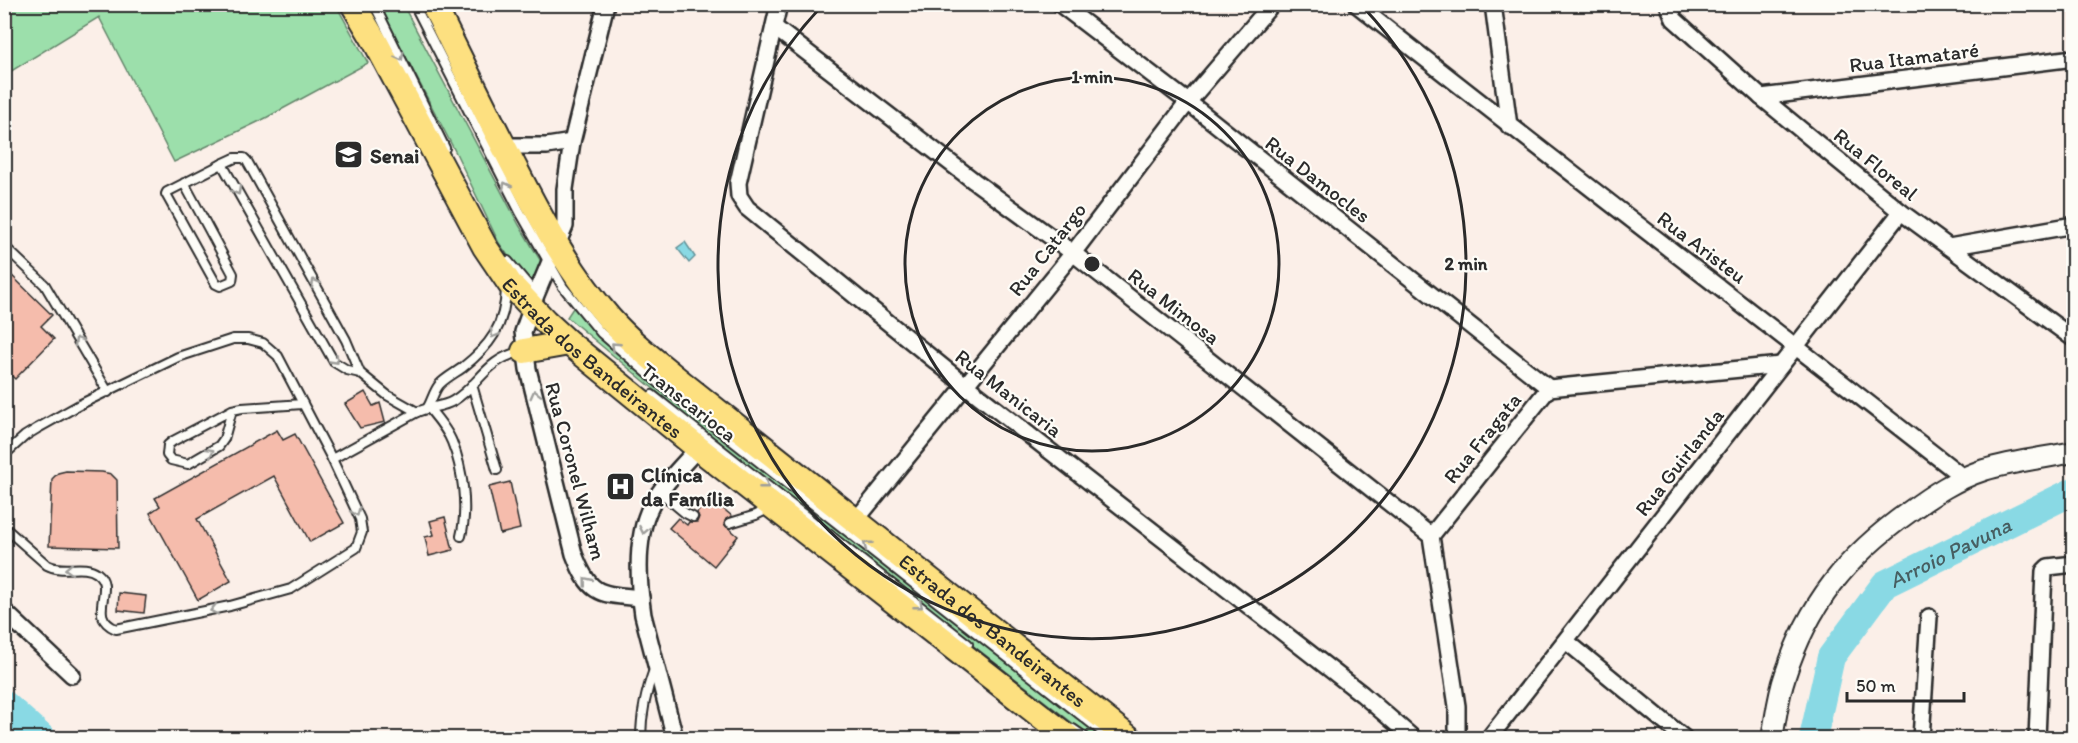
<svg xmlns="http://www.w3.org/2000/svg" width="2078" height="743" viewBox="0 0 2078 743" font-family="Itim,sans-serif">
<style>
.green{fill:#9cdfab;stroke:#64856b;stroke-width:1.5}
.water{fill:#89d9e4;stroke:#63939a;stroke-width:1.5}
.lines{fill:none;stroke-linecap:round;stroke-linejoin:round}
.river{stroke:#89d9e4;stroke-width:28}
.building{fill:#f5bcac;stroke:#2b2b2b;stroke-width:1.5}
.service-casing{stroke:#2b2b2b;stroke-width:12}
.minor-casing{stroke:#2b2b2b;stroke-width:20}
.tertiary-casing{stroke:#2b2b2b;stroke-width:24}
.primary-casing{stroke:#2b2b2b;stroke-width:28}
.service{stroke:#fdfcf7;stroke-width:8}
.minor{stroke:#fdfcf7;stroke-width:15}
.tertiary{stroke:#fdfcf7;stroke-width:20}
.primary{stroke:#fde080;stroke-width:24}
.oneway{stroke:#9e9e9b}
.ring{fill:none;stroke:#2b2b2b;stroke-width:3}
.labels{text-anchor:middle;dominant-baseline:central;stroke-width:4.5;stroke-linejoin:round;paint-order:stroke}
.street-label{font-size:21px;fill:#2b2b2b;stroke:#fdfcf7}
.poi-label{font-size:21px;font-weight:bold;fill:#2b2b2b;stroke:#fdfcf7;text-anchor:start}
.water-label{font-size:22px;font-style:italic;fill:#475f62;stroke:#fdfcf7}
.centre{fill:#2b2b2b;stroke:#fdfcf7;stroke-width:3}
.ring-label{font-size:18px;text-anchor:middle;font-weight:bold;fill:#2b2b2b;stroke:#fdfcf7;stroke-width:4.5;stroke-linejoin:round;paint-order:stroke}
</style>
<rect width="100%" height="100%" fill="#fbefe8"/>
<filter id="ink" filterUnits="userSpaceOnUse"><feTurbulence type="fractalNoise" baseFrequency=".0167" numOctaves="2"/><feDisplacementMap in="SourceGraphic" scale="12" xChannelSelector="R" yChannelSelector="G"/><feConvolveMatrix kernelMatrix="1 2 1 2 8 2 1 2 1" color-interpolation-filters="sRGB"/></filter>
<g filter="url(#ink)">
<g class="green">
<path d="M5,4L336,5L368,63L262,120L174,162L99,17L5,75Z"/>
<path d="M379,5H403L519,225L545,268L534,292L499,243L456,153Z"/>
<path d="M575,305L612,346L1116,738H1092C914,601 739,461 567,317Z"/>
</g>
<path class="water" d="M685,242L695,257L689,263L677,248Z"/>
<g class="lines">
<g class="river">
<path d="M4,704L42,738"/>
<path id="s1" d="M1813,738L1831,657L1885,584L2074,491"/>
</g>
</g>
<g class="building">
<path d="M4,268L52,315L41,326L54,339L15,379L4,369Z"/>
<path d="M365,392L373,406L380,403L385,422L360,428L345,404Z"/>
<path d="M277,430L283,440L295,434L344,523L310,542L274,476L197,519L231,581L198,600L150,513L160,506L155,498Z"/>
<path d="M66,471L102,472L111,474L117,480L118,548L49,546L52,479L58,473Z"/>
<path d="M510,482L520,529L500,534L489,487Z"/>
<path d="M709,497L732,516L726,519L724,524L738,536L714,566L669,528L678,518L687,525L689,522H697L699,517L697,513Z"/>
<path d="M445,517L453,550L429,556L425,537L434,535L430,521Z"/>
<path d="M119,593L146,596L144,613L118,610Z"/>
</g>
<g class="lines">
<defs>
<g id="service">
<path d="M374,4L445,148"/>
<path d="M414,4L520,212L563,287L601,333L660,384L1110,738"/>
<path d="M184,183L233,274L232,281L220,286L216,284L166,194L167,192L222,164"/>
<path d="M4,246L45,285L108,392"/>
<path d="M508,261L535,293"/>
<path d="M360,373L346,340L247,161L244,158H235L222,164L334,362L347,370L360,373L387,395L417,412"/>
<path d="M472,385L497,470"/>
<path d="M652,395L968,644"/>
<path d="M428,407C432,400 434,391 439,385C444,379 455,373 462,368C490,346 505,326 506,289"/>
<path d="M428,407C437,418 447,429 452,442C463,469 468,509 461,536"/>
<path d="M232,410L224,439L219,446L188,464L171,460L167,455L168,445L173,441L232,410L242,408L303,404"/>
<path d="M4,455L25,436L38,428L81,404L178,357L233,339H248L263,343L278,356L332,459L360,519L362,532L356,548L291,589L230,606L116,629C85,616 117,588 97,573C83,563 63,574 47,565L4,527"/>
<path d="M332,459L417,412C428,407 443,407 453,401C481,384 485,360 520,352"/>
<path d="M660,492L685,513L693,517"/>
<path d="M730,523L756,515L770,508"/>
<path d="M1073,729L1086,738"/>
<path d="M641,738C641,713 646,691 655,667"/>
</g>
<g id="minor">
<path d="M606,4L572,142L565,189V226L536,295L523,332L528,369L574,554C590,596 599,594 641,598"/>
<path d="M779,4L738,183L739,196L747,208L965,385L1362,694L1413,738"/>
<path d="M1060,4L1188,102L1549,388"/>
<path d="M1356,4C1557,164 1762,319 1964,478"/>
<path d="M1493,4L1509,126"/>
<path d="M1668,4L1674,19L1761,97L1901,212L2074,339"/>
<path d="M774,27L974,181L1073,253L1431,536"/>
<path d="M1761,97L2074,58"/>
<path d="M503,146H547L572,142"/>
<path d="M1949,247L2074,225"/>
<path d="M856,520L1073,253L1188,102L1272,4"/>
<path d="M4,611L72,675"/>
<path d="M1566,641L1684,738"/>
<path d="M675,738L643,615C638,581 635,537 651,506C663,484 682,466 698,448"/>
<path d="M1457,738V706L1431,536L1549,388L1781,365"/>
<path d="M1489,738L1901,212"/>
<path d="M1921,738L1929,617"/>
<path d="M2037,738L2044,571L2048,567L2074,564"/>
</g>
<path id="tertiary" d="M1772,738C1776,718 1778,696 1785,676C1808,604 1847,556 1909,512C1932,495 1956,479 1984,470C2013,461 2044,458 2074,452"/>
<g id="primary">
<path id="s2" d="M353,4L376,43L485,247L510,284L545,321L569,343L698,448L1069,738"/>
<path id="s3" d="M433,4C461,60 488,117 517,172C543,223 571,274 609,318C632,344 660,365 687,387L1129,738"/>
<path d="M524,351L569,343"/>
</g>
</defs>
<use href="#service" class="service-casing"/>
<use href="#minor" class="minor-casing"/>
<use href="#tertiary" class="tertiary-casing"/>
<use href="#primary" class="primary-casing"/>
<use href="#service" class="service"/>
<use href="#minor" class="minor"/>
<use href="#tertiary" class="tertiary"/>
<use href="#primary" class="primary"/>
</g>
<defs><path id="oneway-chevron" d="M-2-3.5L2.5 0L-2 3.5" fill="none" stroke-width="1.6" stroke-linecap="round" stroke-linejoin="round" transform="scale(1.5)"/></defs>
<g class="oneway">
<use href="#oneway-chevron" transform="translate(400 57) rotate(63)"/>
<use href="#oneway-chevron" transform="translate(506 186) rotate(-117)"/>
<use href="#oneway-chevron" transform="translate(237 191) rotate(61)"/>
<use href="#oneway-chevron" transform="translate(315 283) rotate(-119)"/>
<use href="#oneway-chevron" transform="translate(494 334) rotate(120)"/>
<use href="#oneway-chevron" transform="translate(78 341) rotate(-120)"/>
<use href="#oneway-chevron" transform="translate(615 346) rotate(-137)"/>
<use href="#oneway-chevron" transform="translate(335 360) rotate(46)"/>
<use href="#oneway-chevron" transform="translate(535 394) rotate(-104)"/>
<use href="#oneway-chevron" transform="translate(210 452) rotate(-29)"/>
<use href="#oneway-chevron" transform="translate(765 485) rotate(38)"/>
<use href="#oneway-chevron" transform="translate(356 512) rotate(67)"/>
<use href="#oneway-chevron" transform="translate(644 530) rotate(101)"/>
<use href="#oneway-chevron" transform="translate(867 545) rotate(-142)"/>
<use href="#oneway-chevron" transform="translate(69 569) rotate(178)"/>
<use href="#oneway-chevron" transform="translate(587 581) rotate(-129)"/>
<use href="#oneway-chevron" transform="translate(919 605) rotate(38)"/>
<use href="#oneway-chevron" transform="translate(214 610) rotate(168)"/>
</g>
</g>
<g class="ring">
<circle cx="1092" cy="264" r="187"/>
<path d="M1363 7A374 374 0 1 1 821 7"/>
</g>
<defs>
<symbol id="university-square" viewBox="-11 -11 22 22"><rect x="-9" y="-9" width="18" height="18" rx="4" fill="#2b2b2b" stroke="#fdfcf7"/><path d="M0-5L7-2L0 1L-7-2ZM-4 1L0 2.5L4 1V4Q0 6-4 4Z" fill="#fff"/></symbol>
<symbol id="hospital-square" viewBox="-11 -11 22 22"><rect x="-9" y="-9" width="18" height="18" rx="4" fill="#2b2b2b" stroke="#fdfcf7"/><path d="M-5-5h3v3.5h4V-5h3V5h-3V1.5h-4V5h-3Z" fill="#fff"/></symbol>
</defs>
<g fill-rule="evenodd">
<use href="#university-square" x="332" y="138" width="33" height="33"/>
<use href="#hospital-square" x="604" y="470" width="33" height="33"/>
</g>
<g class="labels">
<g class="street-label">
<text transform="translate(1914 57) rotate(-7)">Rua Itamataré</text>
<text transform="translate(1876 164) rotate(39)">Rua Floreal</text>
<text transform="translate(1318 179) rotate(38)">Rua Damocles</text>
<text transform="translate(1702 247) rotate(37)">Rua Aristeu</text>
<text transform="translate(1047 249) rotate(-52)">Rua Catargo</text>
<text transform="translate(1174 306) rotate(38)">Rua Mimosa</text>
<text stroke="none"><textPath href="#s2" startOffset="432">Estrada dos Bandeirantes</textPath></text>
<text transform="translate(1009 393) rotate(38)">Rua Manicaria</text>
<text transform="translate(689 402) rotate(38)">Transcarioca</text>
<text transform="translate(1482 438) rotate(-51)">Rua Fragata</text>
<text transform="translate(1679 462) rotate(-52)">Rua Guirlanda</text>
<text transform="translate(576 471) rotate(75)">Rua Coronel Wilham</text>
<text stroke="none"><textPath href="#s3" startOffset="856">Estrada dos Bandeirantes</textPath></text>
</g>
<g class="poi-label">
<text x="370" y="155">Senai</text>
<text x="641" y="474">Clínica<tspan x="641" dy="24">da Família</tspan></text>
</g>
<g class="water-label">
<text stroke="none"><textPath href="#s1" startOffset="246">Arroio Pavuna</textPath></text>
</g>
</g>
<circle cx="1092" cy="264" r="9" class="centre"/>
<g class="ring-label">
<text x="1092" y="83">1 min</text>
<text x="1466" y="270">2 min</text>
</g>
<rect width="2078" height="743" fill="none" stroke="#fdfcf7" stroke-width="24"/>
<rect x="12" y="12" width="2054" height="719" fill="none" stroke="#2b2b2b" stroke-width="2" filter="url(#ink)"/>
<path d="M1847 692v9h117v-9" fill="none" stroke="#2b2b2b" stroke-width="3"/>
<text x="1856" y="692" font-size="18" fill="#2b2b2b" stroke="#fdfcf7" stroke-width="4.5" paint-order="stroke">50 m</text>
</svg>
